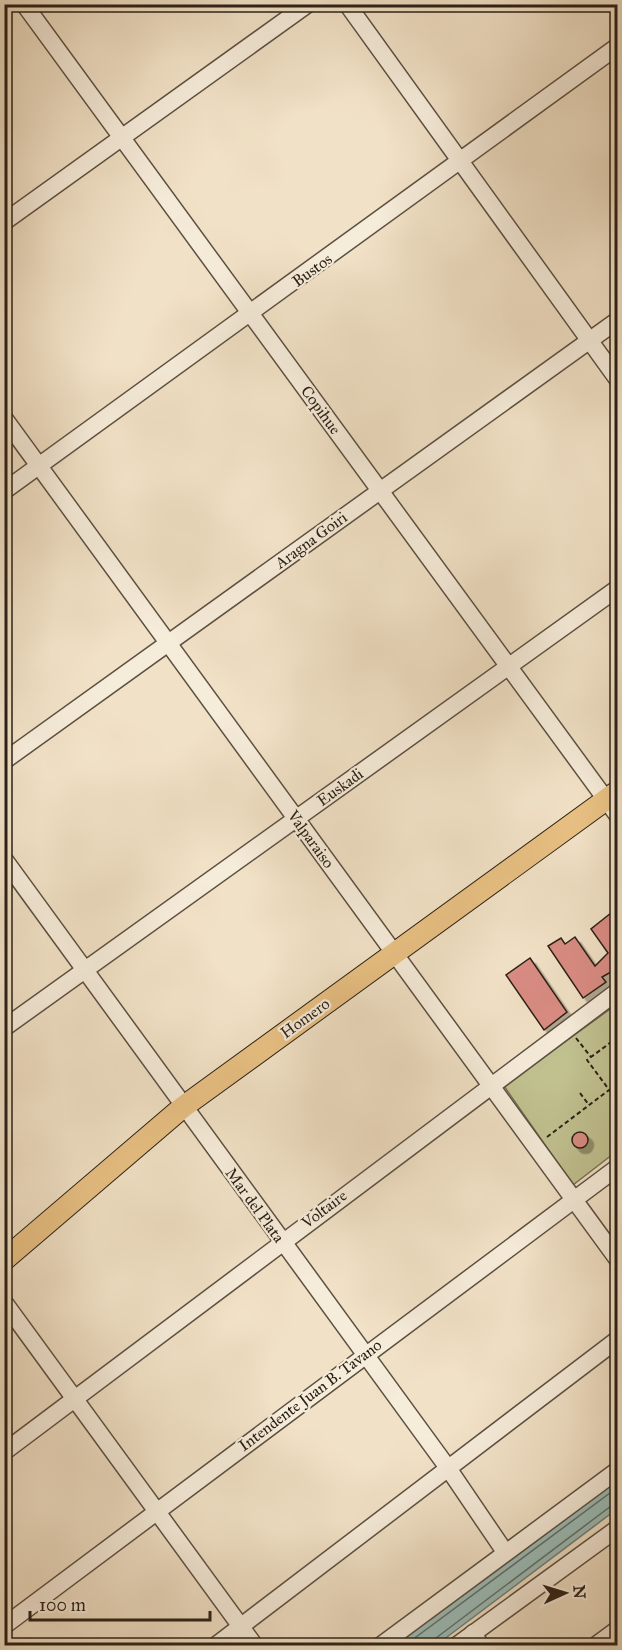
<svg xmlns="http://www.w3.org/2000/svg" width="622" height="1650" viewBox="0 0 622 1650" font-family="'IM FELL Great Primer',serif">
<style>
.green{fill:#c1c190;stroke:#767053;stroke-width:1.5}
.water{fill:#9bbdb9;stroke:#6e7e78;stroke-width:1.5}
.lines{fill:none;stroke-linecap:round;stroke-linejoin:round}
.shore{stroke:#626e68;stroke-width:1.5}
.building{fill:#da8c84;stroke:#2a2016;stroke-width:1.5;filter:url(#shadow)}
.minor-casing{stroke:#5c5042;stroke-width:19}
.major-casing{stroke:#2a2016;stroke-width:23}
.path{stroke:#2a2016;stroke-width:2;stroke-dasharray:4.5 3;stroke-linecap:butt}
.minor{stroke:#f6ecda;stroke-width:16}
.major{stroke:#e8c083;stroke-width:21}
.labels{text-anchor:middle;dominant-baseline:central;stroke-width:4.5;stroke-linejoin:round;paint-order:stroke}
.street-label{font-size:16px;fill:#2a2016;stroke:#f6ecda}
</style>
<defs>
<filter id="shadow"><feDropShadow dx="5.5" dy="5.5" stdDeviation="0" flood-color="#0004"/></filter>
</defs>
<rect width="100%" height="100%" fill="#f1e1c6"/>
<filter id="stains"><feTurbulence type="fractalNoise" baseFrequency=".00333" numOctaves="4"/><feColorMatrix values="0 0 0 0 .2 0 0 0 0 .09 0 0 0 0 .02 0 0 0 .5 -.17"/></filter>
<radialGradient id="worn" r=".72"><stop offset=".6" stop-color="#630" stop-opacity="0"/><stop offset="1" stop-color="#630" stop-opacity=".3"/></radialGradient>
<path class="green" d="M617,1004V1151L573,1185L504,1086Z"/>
<path class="water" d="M617,1479V1509L447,1637L436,1645L394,1646Z"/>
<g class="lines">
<g class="shore">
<path d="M404,1646L618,1487"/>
<path d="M434,1646L436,1638L611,1506L618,1505"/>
</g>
</g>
<g class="building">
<path d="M611,913L618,923V968L602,977L606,982L583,998L548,946L561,938L565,944L575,937L595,966L608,953L591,929Z"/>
<path d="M530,958L567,1012L544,1030L506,975Z"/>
<circle cx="580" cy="1140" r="8"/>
</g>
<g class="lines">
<defs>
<g id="minor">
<path d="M24,4L618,816"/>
<path d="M347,4L618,380"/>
<path d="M4,222L308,4"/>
<path d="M4,418L618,1260"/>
<path d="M4,491L618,46"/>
<path d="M4,761L618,320"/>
<path d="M4,859L448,1468L505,1552"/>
<path d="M4,1028L618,588"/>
<path d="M4,1302L255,1646"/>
<path d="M4,1452L618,991"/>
<path d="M4,1626L618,1167"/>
<path d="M473,1633L481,1646"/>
<path d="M215,1646L618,1339"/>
<path d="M380,1646L618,1470"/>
<path d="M456,1646L618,1528"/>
<path d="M595,1646L618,1629"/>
</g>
<path id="major" d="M4,1260L183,1107L618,791"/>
</defs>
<use href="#minor" class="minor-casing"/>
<use href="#major" class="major-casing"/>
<g class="path">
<path d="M618,1037L587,1060L613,1095L618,1092"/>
<path d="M576,1038L591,1057"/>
<path d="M580,1093L589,1105"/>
<path d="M547,1137L609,1090"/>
<path d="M611,1155L617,1092"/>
</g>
<use href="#minor" class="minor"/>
<use href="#major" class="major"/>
</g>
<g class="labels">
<g class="street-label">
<text transform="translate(312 270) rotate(-36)">Bustos</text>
<text transform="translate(321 410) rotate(54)">Copihue</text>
<text transform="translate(311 540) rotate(-36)">Aragna Goiri</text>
<text transform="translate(340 787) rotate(-36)">Euskadi</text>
<text transform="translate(311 839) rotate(54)">Valparaiso</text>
<text transform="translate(305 1018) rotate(-36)">Homero</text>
<text transform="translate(255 1205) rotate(54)">Mar del Plata</text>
<text transform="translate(324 1209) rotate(-37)">Voltaire</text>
<text transform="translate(310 1395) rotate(-37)">Intendente Juan B. Tavano</text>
</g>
</g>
<rect width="622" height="1650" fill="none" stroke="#f1e1c6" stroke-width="24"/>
<rect x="6" y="6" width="610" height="1638" fill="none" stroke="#2a2016" stroke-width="3"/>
<rect x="12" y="12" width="598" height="1626" fill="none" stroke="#2a2016" stroke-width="1.5"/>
<g transform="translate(565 1593) rotate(86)" stroke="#f6ecda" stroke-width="4.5" paint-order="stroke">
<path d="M0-4.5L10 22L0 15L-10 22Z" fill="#2a2016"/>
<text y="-9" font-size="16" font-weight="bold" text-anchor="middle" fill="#2a2016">N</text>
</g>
<path d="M30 1611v9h180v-9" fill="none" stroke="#2a2016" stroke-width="3"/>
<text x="39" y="1611" font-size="18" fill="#2a2016" stroke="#f6ecda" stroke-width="4.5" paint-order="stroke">100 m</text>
<rect width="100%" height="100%" filter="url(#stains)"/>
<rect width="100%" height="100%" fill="url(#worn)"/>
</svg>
